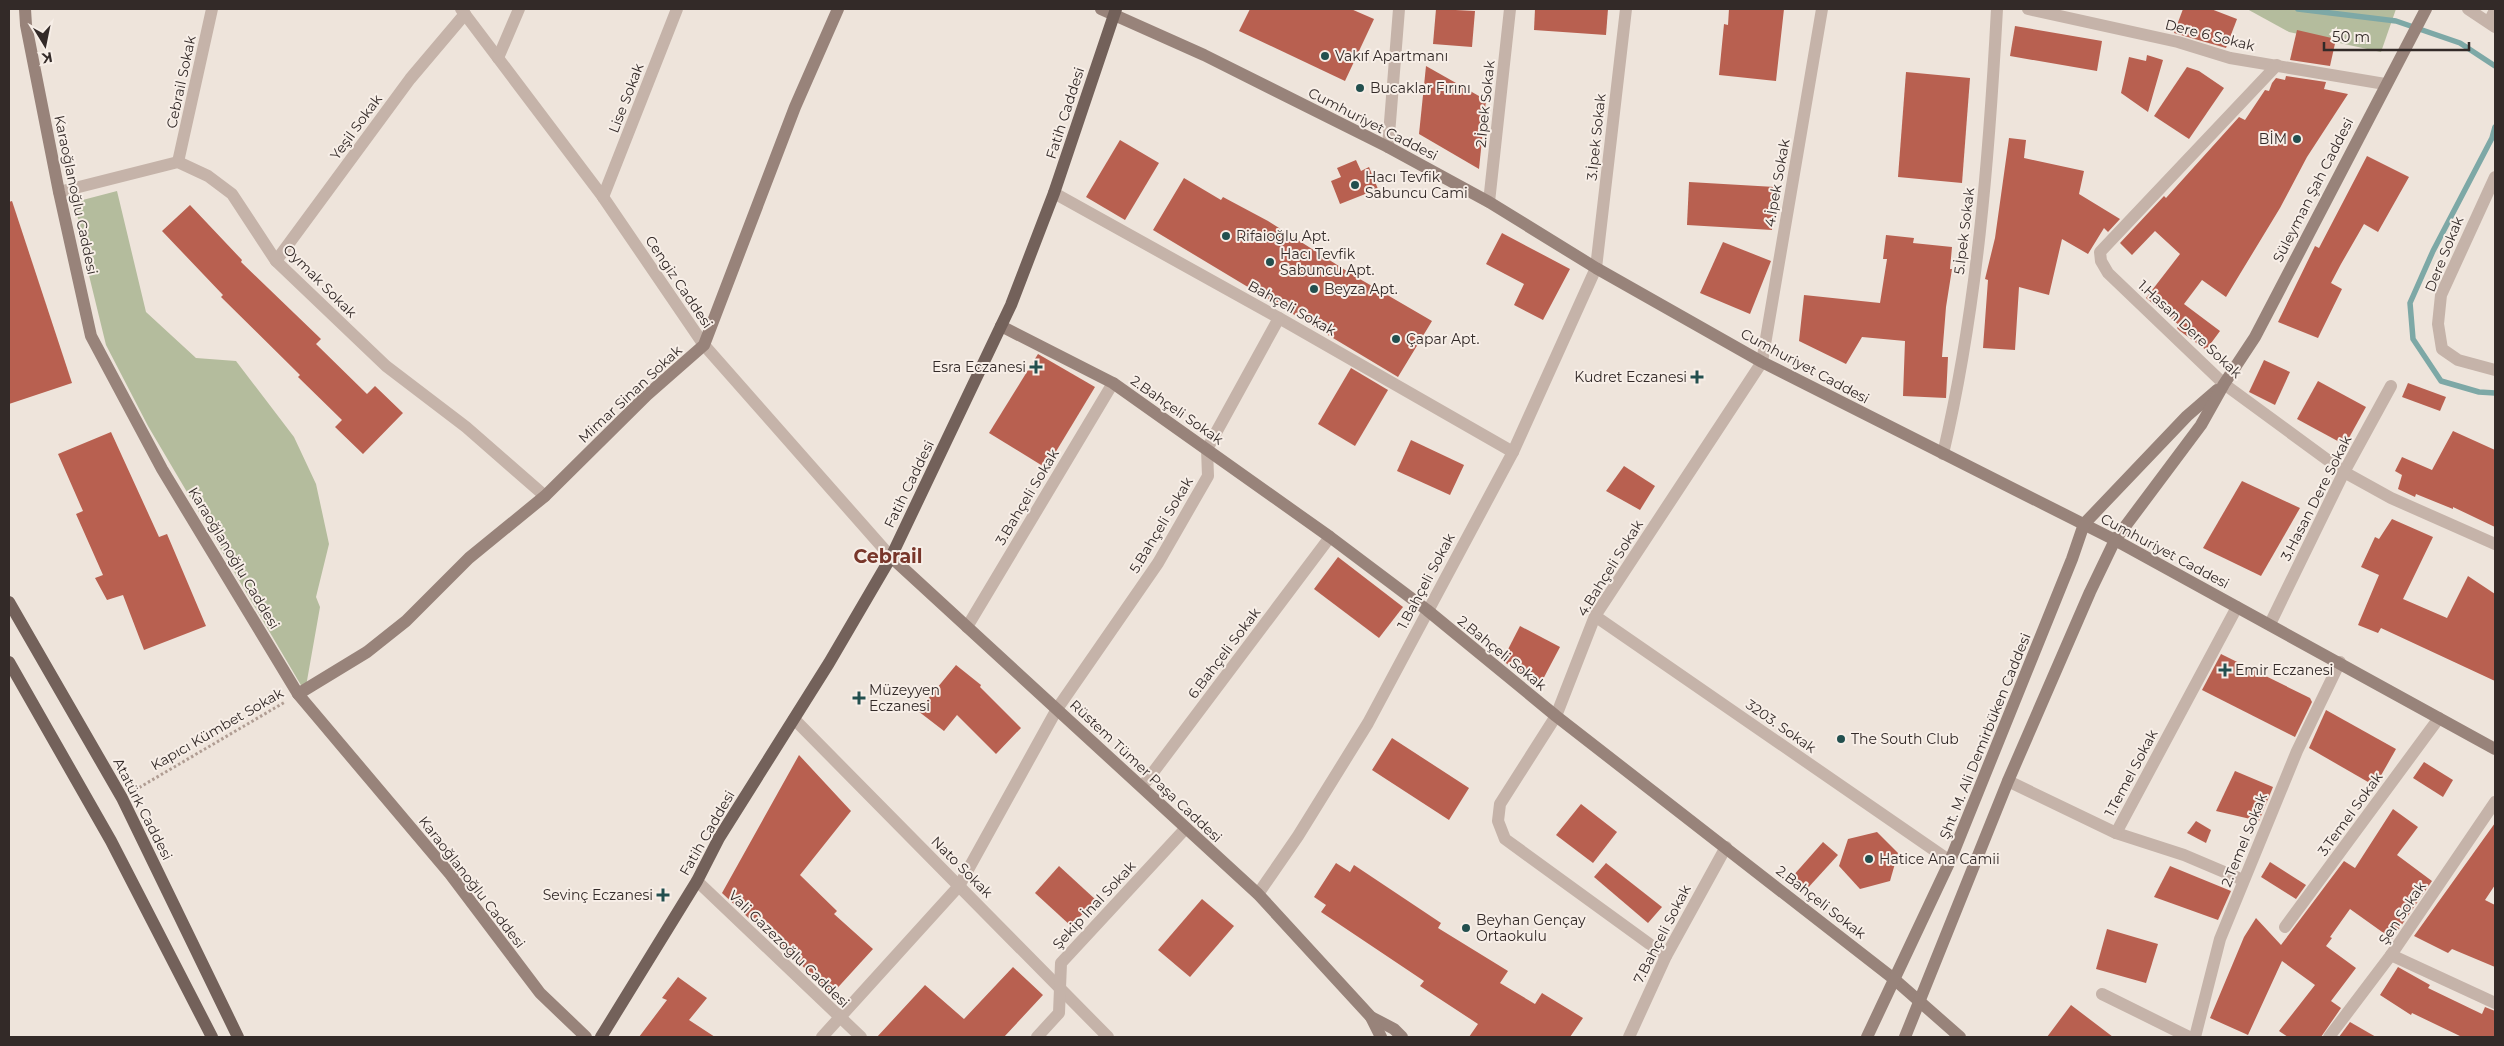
<svg xmlns="http://www.w3.org/2000/svg" width="2504" height="1046" viewBox="0 0 2504 1046" font-family="Montserrat,sans-serif">
<style>
.green{fill:#b4bc9d}
.lines{fill:none;stroke-linecap:round;stroke-linejoin:round}
.stream{stroke:#7da8a6;stroke-width:5.5}
.building{fill:#b86050}
.path{stroke:#b09d93;stroke-width:3;stroke-dasharray:2.5 2.5;stroke-linecap:butt}
.street{stroke:#c5b3a9;stroke-width:12}
.secondary{stroke:#98837a;stroke-width:12}
.primary{stroke:#73615a;stroke-width:12}
.poi-dot{fill:#224f4e;stroke:#f7eee7;stroke-width:2}
.labels{text-anchor:middle;dominant-baseline:central;stroke-width:4;stroke-linejoin:round;paint-order:stroke}
.street-label{font-size:14px;fill:#332a28;stroke:#f7eee7}
.poi-label{font-size:14px;fill:#332a28;stroke:#f7eee7;text-anchor:start}
.district-label{font-size:19px;font-weight:bold;fill:#78362a;stroke:#f7eee7}
</style>
<rect width="100%" height="100%" fill="#eee4db"/>
<g class="green">
<path d="M2247,9H2396L2381,52L2289,32Z"/>
<path d="M117,191L146,312L196,358L236,361L294,437L316,484L329,544L316,597L320,607L305,692L148,426L106,345L85,259L75,202Z"/>
</g>
<g class="lines">
<g class="stream">
<path d="M2298,9L2396,21L2460,43L2495,66"/>
<path d="M2495,127L2492,138L2433,251L2410,303L2413,339L2441,381L2479,392L2495,393"/>
</g>
</g>
<g class="building">
<path d="M1250,9H1351L1374,19L1345,81L1239,31Z"/>
<path d="M1436,9L1475,11L1472,47L1433,44Z"/>
<path d="M1535,9H1608L1606,35L1534,30Z"/>
<path d="M1729,9H1784L1776,81L1719,75L1724,24L1728,25Z"/>
<path d="M2183,9H2211L2237,19L2226,48L2174,33Z"/>
<path d="M2015,26L2102,41L2097,71L2010,56Z"/>
<path d="M2297,30L2336,39L2330,66L2290,60Z"/>
<path d="M2147,55L2163,60L2148,112L2121,93L2129,57L2146,61Z"/>
<path d="M1426,66L1486,100L1479,169L1419,134Z"/>
<path d="M2187,67L2199,71L2224,88L2189,139L2154,116Z"/>
<path d="M1906,72L1970,78L1962,183L1898,177Z"/>
<path d="M2286,76L2326,82L2324,89L2348,94L2307,157L2280,208L2226,297L2202,280L2184,304L2220,331L2206,350L2180,331L2177,328L2179,325L2146,298L2180,254L2155,231L2132,255L2120,243L2164,196L2166,198L2239,117L2245,120L2265,90L2269,91L2272,83L2276,78L2285,80Z"/>
<path d="M2009,138L2026,140L2024,158L2084,171L2079,194L2120,219L2108,232L2104,228L2088,254L2062,239L2049,295L2019,287L2015,350L1983,348L1988,280L1985,279L1995,238Z"/>
<path d="M1120,140L1159,163L1125,220L1086,197Z"/>
<path d="M2367,156L2409,177L2378,232L2364,224L2341,264L2331,283L2342,289L2318,338L2278,322L2315,246L2319,248Z"/>
<path d="M1356,160L1361,171L1369,167L1378,189L1340,204L1331,181L1341,177L1337,168Z"/>
<path d="M1184,178L1221,200L1223,197L1268,221L1353,275L1432,321L1398,377L1153,230Z"/>
<path d="M1689,182L1775,187L1772,230L1687,225Z"/>
<path d="M12,201L72,383L9,404V202Z"/>
<path d="M190,205L242,260L241,262L321,339L316,344L367,394L375,386L403,413L363,454L335,427L342,420L298,377L300,375L221,297L223,295L162,231Z"/>
<path d="M1502,233L1570,269L1543,320L1514,305L1524,284L1486,264Z"/>
<path d="M1886,235L1914,238L1913,243L1952,247L1950,269H1952L1946,307L1942,357H1948L1946,398L1903,396L1905,341L1862,337L1846,364L1799,341L1804,295L1880,303L1887,259H1883Z"/>
<path d="M1723,242L1771,261L1750,314L1700,293Z"/>
<path d="M1038,354L1095,387L1046,468L989,433Z"/>
<path d="M2264,360L2290,372L2275,405L2249,392Z"/>
<path d="M1351,368L1388,390L1355,446L1318,424Z"/>
<path d="M2318,381L2366,407L2345,445L2297,419Z"/>
<path d="M2408,383L2446,397L2440,411L2402,397Z"/>
<path d="M2453,431L2495,450V527L2453,507V509L2416,494L2415,497L2398,489L2402,475L2395,471L2402,457L2432,470Z"/>
<path d="M111,432L159,537L167,534L206,626L144,650L123,595L107,600L95,578L103,575L76,514L83,511L58,454Z"/>
<path d="M1411,440L1464,465L1450,495L1397,471Z"/>
<path d="M1624,466L1655,486L1640,510L1606,491Z"/>
<path d="M2242,481L2300,508L2261,576L2203,548Z"/>
<path d="M2392,519L2433,537L2403,599L2447,618L2468,576L2495,594V681L2381,628L2378,633L2358,625L2379,575L2361,567L2375,537L2379,539Z"/>
<path d="M1338,557L1403,607L1379,638L1314,589Z"/>
<path d="M1520,626L1560,647L1541,683L1502,661Z"/>
<path d="M2221,654L2310,698L2312,702L2295,737L2202,690Z"/>
<path d="M956,665L981,685L980,687L1021,728L996,754L957,715L944,731L918,711Z"/>
<path d="M2326,710L2396,749L2375,786L2309,748Z"/>
<path d="M1392,738L1469,788L1449,820L1372,770Z"/>
<path d="M799,755L851,811L800,875L837,911L834,914L873,949L831,995L759,922L756,925L722,893Z"/>
<path d="M2424,762L2453,780L2443,797L2413,778Z"/>
<path d="M2235,771L2273,787L2259,821L2216,811Z"/>
<path d="M1581,804L1617,832L1593,863L1556,835Z"/>
<path d="M2393,809L2418,827L2397,855L2432,881L2392,939L2350,909L2330,937L2332,938L2326,946L2356,968L2331,1001L2341,1008L2321,1037H2288L2279,1031L2315,985L2282,961L2248,1035L2210,1018L2244,937L2256,918L2281,945L2344,861L2355,868Z"/>
<path d="M2196,821L2211,830L2206,843L2187,833Z"/>
<path d="M2495,823V885L2485,900L2495,905V967L2452,949L2448,953L2414,936Z"/>
<path d="M1877,832L1898,853L1890,881L1860,889L1839,866L1848,839Z"/>
<path d="M1823,842L1838,855L1806,890L1792,877Z"/>
<path d="M2270,862L2306,885L2296,899L2261,877Z"/>
<path d="M1336,863L1350,872L1354,865L1441,923L1438,928L1508,971L1500,983L1535,1004L1542,993L1583,1018L1570,1037H1469L1478,1024L1420,986L1424,981L1321,912L1326,905L1314,897Z"/>
<path d="M1606,863L1662,907L1648,923L1594,877Z"/>
<path d="M1059,866L1096,900L1071,926L1035,893Z"/>
<path d="M2170,866L2231,891L2218,920L2154,897Z"/>
<path d="M1202,899L1234,926L1190,977L1158,950Z"/>
<path d="M2107,929L2158,944L2146,983L2096,969Z"/>
<path d="M1013,967L1043,995L1004,1037H877L925,985L964,1019Z"/>
<path d="M2398,967L2430,985L2428,988L2482,1014L2485,1007L2495,1011V1037H2462L2412,1013L2411,1015L2380,995Z"/>
<path d="M678,977L707,998L689,1020L715,1037H639L667,1000L662,998Z"/>
<path d="M2071,1005L2113,1037H2047Z"/>
<path d="M2350,1022L2376,1037H2339Z"/>
</g>
<g class="lines">
<path class="path" d="M135,790L285,702"/>
<g class="street">
<path d="M461,9L603,197L704,345L891,557"/>
<path d="M2028,9L2178,42L2230,58L2385,84"/>
<path d="M2468,9L2495,27"/>
<path d="M2489,22L2495,10"/>
<path d="M498,58L519,9"/>
<path d="M2277,65L2100,252L2101,261L2108,273L2224,384L2344,472L2391,498L2495,544"/>
<path d="M1388,147L1399,9"/>
<path d="M178,162L212,9"/>
<path d="M2495,177L2441,295L2438,324L2442,349L2458,360L2495,370"/>
<path d="M59,192L178,162L208,176L232,194L276,261L386,366L466,427L545,496"/>
<path d="M1054,193L1279,318L1513,452"/>
<path d="M603,197L677,9"/>
<path d="M1489,202L1510,9"/>
<path d="M276,261L410,79L465,14"/>
<path d="M1943,454C1977,309 1989,158 1997,9"/>
<path d="M2237,607L2116,833L2184,855L2243,880"/>
<path d="M1595,616L1950,861"/>
<path d="M2270,624L2344,472L2391,386"/>
<path d="M967,627L1113,383"/>
<path d="M794,719L1108,1037"/>
<path d="M2008,781L2116,833"/>
<path d="M1142,787L1330,537"/>
<path d="M697,881L861,1037"/>
<path d="M1258,894L1298,836L1368,723L1513,452L1596,268L1626,9"/>
<path d="M2285,927L2439,718"/>
<path d="M2391,955L2495,1003"/>
<path d="M1666,956L1505,839L1498,821L1500,804L1556,716L1595,616L1762,362L1822,9"/>
<path d="M2102,994L2189,1037"/>
<path d="M822,1037L959,886L1057,709L1158,563L1208,476L1207,449L1279,318"/>
<path d="M1037,1037L1059,1013L1061,963L1186,828"/>
<path d="M1629,1037L1666,956L1726,847"/>
<path d="M2195,1037L2220,939L2297,751L2340,662"/>
<path d="M2329,1037L2391,955L2495,802"/>
</g>
<g class="secondary">
<path d="M25,9L26,25L59,192L91,336L162,469L298,694L450,874L540,993L586,1037"/>
<path d="M1101,9L1204,55L1388,147L1489,202L1596,268L1762,362L2115,540L2495,749"/>
<path d="M1001,326L1113,383L1330,537L1427,610L1556,716L1894,979L1960,1037"/>
<path d="M891,557L1258,894L1371,1017L1394,1029L1402,1037"/>
<path d="M298,694L367,652L406,621L469,558L545,496L647,395L704,345L795,107L838,9"/>
<path d="M1371,1017L1381,1037"/>
<path d="M1867,1037L1950,861L2072,559L2084,524L2187,416L2217,390"/>
<path d="M1905,1037L2008,781L2090,592L2115,540L2201,425L2224,384L2255,337L2426,9"/>
</g>
<g class="primary">
<path d="M9,602L122,798L238,1037"/>
<path d="M9,662L111,841L212,1037"/>
<path d="M601,1037L697,881L719,838L829,663L891,557L1011,305L1054,193L1116,9"/>
</g>
</g>
<g class="poi-dot">
<circle cx="1325" cy="56" r="5"/>
<circle cx="1360" cy="88" r="5"/>
<circle cx="2297" cy="139" r="5"/>
<circle cx="1355" cy="185" r="5"/>
<circle cx="1226" cy="236" r="5"/>
<circle cx="1270" cy="262" r="5"/>
<circle cx="1314" cy="289" r="5"/>
<circle cx="1396" cy="339" r="5"/>
<path d="M1033.5 359.5h5v5h5v5h-5v5h-5v-5h-5v-5h5z"/>
<path d="M1694.5 369.5h5v5h5v5h-5v5h-5v-5h-5v-5h5z"/>
<path d="M2222.5 662.5h5v5h5v5h-5v5h-5v-5h-5v-5h5z"/>
<path d="M856.5 690.5h5v5h5v5h-5v5h-5v-5h-5v-5h5z"/>
<circle cx="1841" cy="739" r="5"/>
<circle cx="1869" cy="859" r="5"/>
<path d="M660.5 887.5h5v5h5v5h-5v5h-5v-5h-5v-5h5z"/>
<circle cx="1466" cy="928" r="5"/>
</g>
<g class="labels">
<g class="street-label">
<text transform="translate(2210 35) rotate(14)">Dere 6 Sokak</text>
<text transform="translate(181 82) rotate(-78)">Cebrail Sokak</text>
<text transform="translate(626 98) rotate(-69)">Lise Sokak</text>
<text transform="translate(1485 104) rotate(-84)">2.İpek Sokak</text>
<text transform="translate(1065 113) rotate(-72)">Fatih Caddesi</text>
<text transform="translate(1373 124) rotate(27)">Cumhuriyet Caddesi</text>
<text transform="translate(356 127) rotate(-54)">Yeşil Sokak</text>
<text transform="translate(1596 137) rotate(-84)">3.İpek Sokak</text>
<text transform="translate(1777 183) rotate(-80)">4.İpek Sokak</text>
<text transform="translate(2313 190) rotate(-63)">Süleyman Şah Caddesi</text>
<text transform="translate(76 195) rotate(78)">Karaoğlanoğlu Caddesi</text>
<text transform="translate(1964 231) rotate(-83)">5.İpek Sokak</text>
<text transform="translate(2444 254) rotate(-68)">Dere Sokak</text>
<text transform="translate(320 281) rotate(45)">Oymak Sokak</text>
<text transform="translate(679 282) rotate(56)">Cengiz Caddesi</text>
<text transform="translate(1292 308) rotate(29)">Bahçeli Sokak</text>
<text transform="translate(2190 329) rotate(43)">1.Hasan Dere Sokak</text>
<text transform="translate(1805 366) rotate(28)">Cumhuriyet Caddesi</text>
<text transform="translate(630 394) rotate(-43)">Mimar Sinan Sokak</text>
<text transform="translate(1177 410) rotate(35)">2.Bahçeli Sokak</text>
<text transform="translate(909 484) rotate(-64)">Fatih Caddesi</text>
<text transform="translate(1027 497) rotate(-59)">3.Bahçeli Sokak</text>
<text transform="translate(2316 498) rotate(-63)">3.Hasan Dere Sokak</text>
<text transform="translate(1161 525) rotate(-59)">5.Bahçeli Sokak</text>
<text transform="translate(2165 551) rotate(28)">Cumhuriyet Caddesi</text>
<text transform="translate(234 558) rotate(59)">Karaoğlanoğlu Caddesi</text>
<text transform="translate(1610 568) rotate(-58)">4.Bahçeli Sokak</text>
<text transform="translate(1426 581) rotate(-62)">1.Bahçeli Sokak</text>
<text transform="translate(1224 653) rotate(-53)">6.Bahçeli Sokak</text>
<text transform="translate(1502 653) rotate(39)">2.Bahçeli Sokak</text>
<text transform="translate(1781 726) rotate(35)">3203. Sokak</text>
<text transform="translate(217 729) rotate(-30)">Kapıcı Kümbet Sokak</text>
<text transform="translate(1985 736) rotate(-68)">Şht. M. Ali Demirbüken Caddesi</text>
<text transform="translate(1146 771) rotate(43)">Rüstem Tümer Paşa Caddesi</text>
<text transform="translate(2131 773) rotate(-62)">1.Temel Sokak</text>
<text transform="translate(143 809) rotate(63)">Atatürk Caddesi</text>
<text transform="translate(2350 814) rotate(-54)">3.Temel Sokak</text>
<text transform="translate(707 833) rotate(-60)">Fatih Caddesi</text>
<text transform="translate(2244 840) rotate(-68)">2.Temel Sokak</text>
<text transform="translate(962 867) rotate(45)">Nato Sokak</text>
<text transform="translate(472 882) rotate(52)">Karaoğlanoğlu Caddesi</text>
<text transform="translate(1821 902) rotate(38)">2.Bahçeli Sokak</text>
<text transform="translate(1094 905) rotate(-47)">Şekip İnal Sokak</text>
<text transform="translate(2402 913) rotate(-56)">Şen Sokak</text>
<text transform="translate(1662 934) rotate(-63)">7.Bahçeli Sokak</text>
<text transform="translate(789 949) rotate(44)">Vali Gazezoğlu Caddesi</text>
</g>
<g class="poi-label">
<text x="1335" y="56">Vakıf Apartmanı</text>
<text x="1370" y="88">Bucaklar Fırını</text>
<text x="2287" y="139" text-anchor="end">BİM</text>
<text x="1365" y="177">Hacı Tevfik<tspan x="1365" dy="16">Sabuncu Cami</tspan></text>
<text x="1236" y="236">Rifaioğlu Apt.</text>
<text x="1280" y="254">Hacı Tevfik<tspan x="1280" dy="16">Sabuncu Apt.</tspan></text>
<text x="1324" y="289">Beyza Apt.</text>
<text x="1406" y="339">Çapar Apt.</text>
<text x="1026" y="367" text-anchor="end">Esra Eczanesi</text>
<text x="1687" y="377" text-anchor="end">Kudret Eczanesi</text>
<text x="2235" y="670">Emir Eczanesi</text>
<text x="869" y="690">Müzeyyen<tspan x="869" dy="16">Eczanesi</tspan></text>
<text x="1851" y="739">The South Club</text>
<text x="1879" y="859">Hatice Ana Camii</text>
<text x="653" y="895" text-anchor="end">Sevinç Eczanesi</text>
<text x="1476" y="920">Beyhan Gençay<tspan x="1476" dy="16">Ortaokulu</tspan></text>
</g>
<g class="district-label">
<text x="888" y="556">Cebrail</text>
</g>
</g>
<rect width="2504" height="1046" fill="none" stroke="#332a28" stroke-width="20"/>
<g transform="translate(45 45) rotate(170)" stroke="#f7eee7" stroke-width="4" paint-order="stroke">
<path d="M0-4L9 19L0 12L-9 19Z" fill="#332a28"/>
<text y="-8" font-size="14" font-weight="bold" text-anchor="middle" fill="#332a28">K</text>
</g>
<path d="M2324 42v8h145v-8" fill="none" stroke="#332a28" stroke-width="2.5"/>
<text x="2332" y="42" font-size="15" fill="#332a28" stroke="#f7eee7" stroke-width="4" paint-order="stroke">50 m</text>
</svg>
